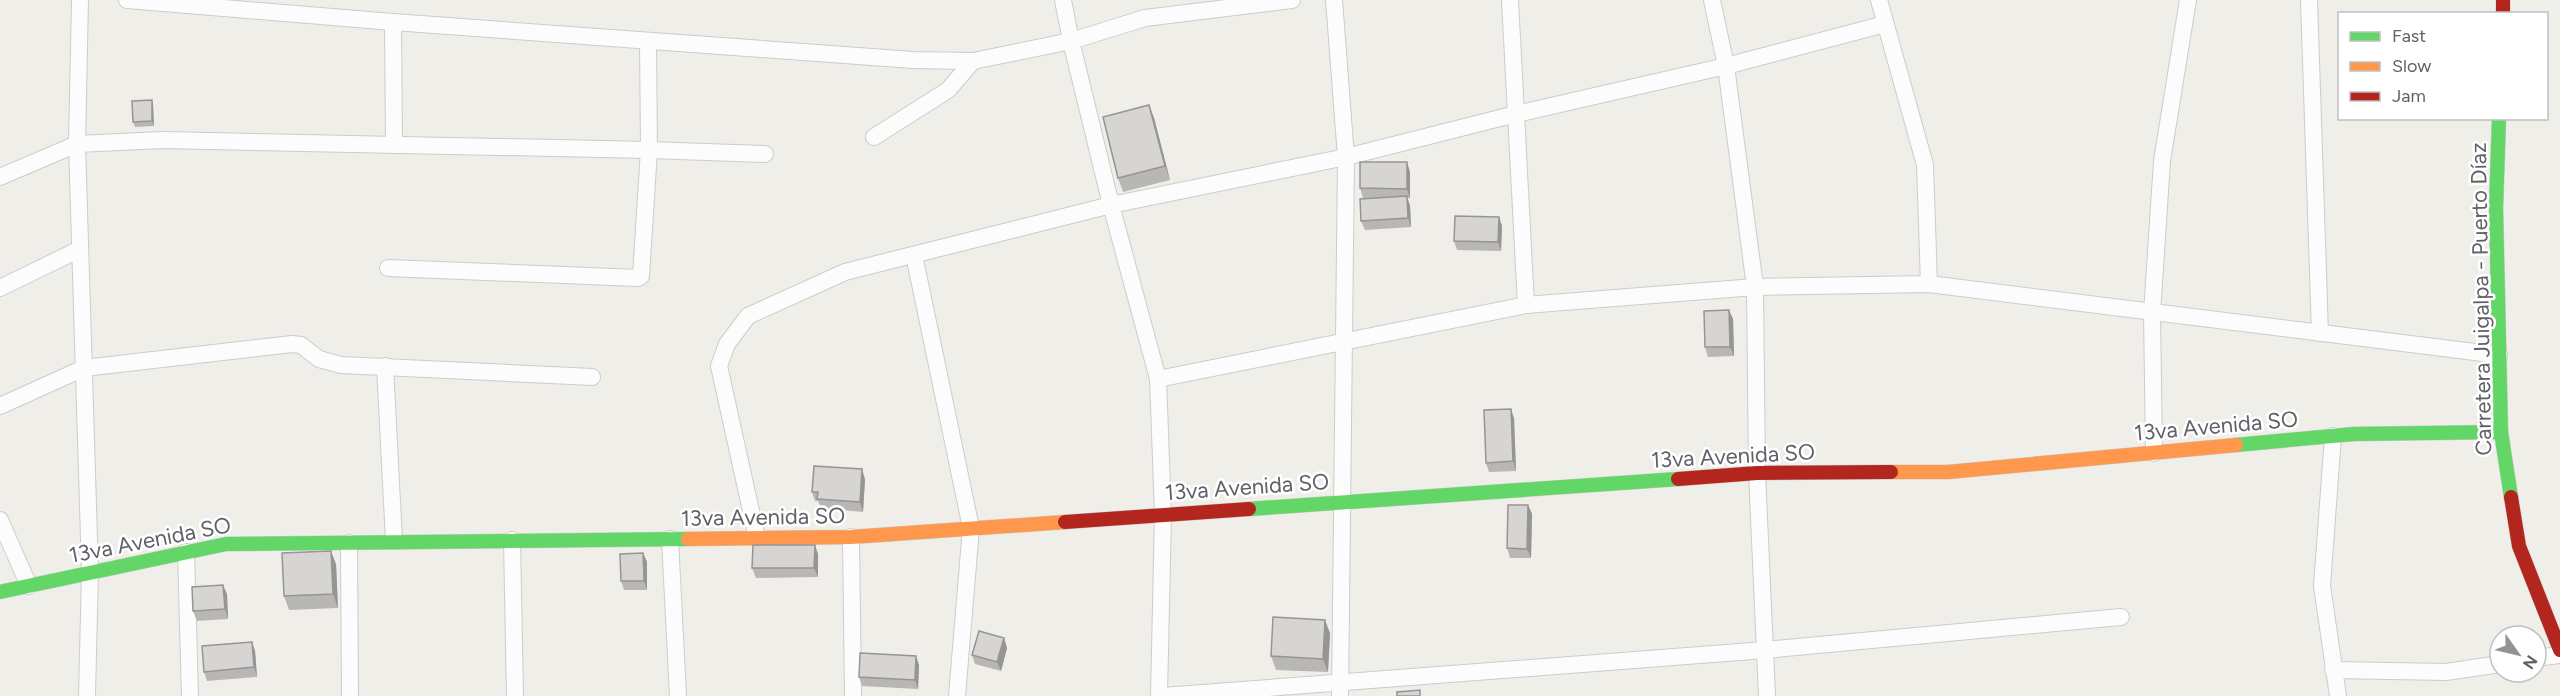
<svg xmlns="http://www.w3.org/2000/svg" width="2560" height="696" viewBox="0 0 2560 696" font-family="Figtree,sans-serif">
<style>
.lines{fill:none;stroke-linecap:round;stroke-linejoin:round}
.street-casing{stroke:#cccccb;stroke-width:18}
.fast-casing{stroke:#cbcbca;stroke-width:15}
.slow-casing{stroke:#cbcbca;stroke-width:15}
.jam-casing{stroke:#cbcbca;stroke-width:15}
.street{stroke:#fdfcfc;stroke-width:16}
.fast{stroke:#63d668;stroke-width:14}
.slow{stroke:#ff974d;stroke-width:14}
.jam{stroke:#b3261e;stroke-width:14}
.wall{fill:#b8b7b5}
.shaded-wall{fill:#969594}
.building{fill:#d6d5d3;stroke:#969594;stroke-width:1.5}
.labels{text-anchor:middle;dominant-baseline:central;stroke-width:5;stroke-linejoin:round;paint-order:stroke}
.street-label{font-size:22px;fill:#5e6268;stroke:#fff}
</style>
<rect width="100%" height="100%" fill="#efeee9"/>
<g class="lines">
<defs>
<g id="street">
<path d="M80,0L77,144L90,572L87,696"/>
<path d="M127,0L393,22L913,60L973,61L1071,41L1063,0"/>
<path d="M1334,0L1346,157L1340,696"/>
<path d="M1510,0L1526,305"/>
<path d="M1712,0L1726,66L1755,287L1757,473L1767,696"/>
<path d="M1879,0L1925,165L1929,284"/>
<path d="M2309,0L2320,333"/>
<path d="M393,22L394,145"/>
<path d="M874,137L948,90L973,61"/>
<path d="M0,177L77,144L162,140L649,150L765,154"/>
<path d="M914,255L971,528L957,696"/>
<path d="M388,268L638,278L641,276L649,150L648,41"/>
<path d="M0,288L80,249"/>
<path d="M385,366L394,541"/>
<path d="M1158,379L1111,205L1071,41L1145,18L1292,0"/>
<path d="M0,406L84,368L292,344L301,345L319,359L341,365L592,377"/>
<path d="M2333,436L2322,586L2338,696"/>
<path d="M2154,453L2152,313L2162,161L2188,0"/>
<path d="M0,520L29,586"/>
<path d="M851,537L853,696"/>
<path d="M757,538L719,366L727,344L748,316L845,272L1111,205L1346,157L1516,114L1726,66L1885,24"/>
<path d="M670,539L678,696"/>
<path d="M512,540L515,696"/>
<path d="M349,543L350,696"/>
<path d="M186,552L190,696"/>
<path d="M2536,658L2560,655"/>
<path d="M2333,670L2446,672L2500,664"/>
<path d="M1159,696L1163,514L1158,379L1526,305L1755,287L1929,284L2499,355"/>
<path d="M1163,696L1765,650L2121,617"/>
</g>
<g id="fast">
<path d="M2499,118L2496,208L2501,432L2511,497"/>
<path d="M2236,445L2354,434L2501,432"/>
<path d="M1249,509L1678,479"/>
<path d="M0,592L226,544L688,539"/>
</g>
<g id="slow">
<path d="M1891,472H1948L2236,445"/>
<path d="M688,539L851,537L1065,522"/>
</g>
<g id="jam">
<path d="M2503,0V14"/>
<path d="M1678,479L1757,473L1891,472"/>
<path d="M2511,497L2519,546L2560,650"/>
<path d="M1065,522L1249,509"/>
</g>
</defs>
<use href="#street" class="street-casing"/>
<use href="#fast" class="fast-casing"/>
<use href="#slow" class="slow-casing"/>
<use href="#jam" class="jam-casing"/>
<use href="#street" class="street"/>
<use href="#fast" class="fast"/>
<use href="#slow" class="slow"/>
<use href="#jam" class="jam"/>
</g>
<g class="wall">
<path d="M152,100L153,105L154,126L135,127L133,122Z"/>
<path d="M1149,105L1154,118L1170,180L1123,192L1118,178Z"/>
<path d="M1410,172V198H1407L1410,206L1411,227L1365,230L1361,221L1383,198H1363L1360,188Z"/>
<path d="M1499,217L1502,226L1501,251L1457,250L1454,241Z"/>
<path d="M1733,319L1734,356L1708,357L1705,347Z"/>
<path d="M1514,418L1516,471L1489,472L1486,463Z"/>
<path d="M865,479L863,512L821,508L818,501H815L812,492Z"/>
<path d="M1528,505L1532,514L1531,558H1510L1507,548Z"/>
<path d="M643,553L647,562V590H624L621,581Z"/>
<path d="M818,554V577L756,578L752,568Z"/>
<path d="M336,564L338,608L289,610L284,596Z"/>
<path d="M227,594L228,619L197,621L193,611Z"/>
<path d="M1330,633L1328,672L1276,670L1271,656Z"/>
<path d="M1004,638L1007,648L1001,671L975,664L972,655Z"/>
<path d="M252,642L255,651L257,677L207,681L204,672Z"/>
<path d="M919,665L918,689L862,686L859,677Z"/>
</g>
<g class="shaded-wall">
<path d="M152,100L153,105L154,126L152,121Z"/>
<path d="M1149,105L1154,118L1170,180L1165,166Z"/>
<path d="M1407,162L1410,172V198L1407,189Z"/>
<path d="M1407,196L1410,206L1411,227L1408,218Z"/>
<path d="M1499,217L1502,226L1501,251L1498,242Z"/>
<path d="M1729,310L1733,319L1734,356L1730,347Z"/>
<path d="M1511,409L1514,418L1516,471L1513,461Z"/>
<path d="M862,469L865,479L863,512L860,502Z"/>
<path d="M1528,505L1532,514L1531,558L1527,549Z"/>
<path d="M815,545L818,554V577L814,568Z"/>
<path d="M331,551L336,564L338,608L333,594Z"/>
<path d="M643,553L647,562V590L644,581Z"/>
<path d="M223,585L227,594L228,619L225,609Z"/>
<path d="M1325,620L1330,633L1328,672L1323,659Z"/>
<path d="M1004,638L1007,648L1001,671L997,662Z"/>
<path d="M252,642L255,651L257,677L254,667Z"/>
<path d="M916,656L919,665L918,689L915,680Z"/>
</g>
<g class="building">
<path d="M152,100V121L133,122L132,101Z"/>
<path d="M1149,105L1165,166L1118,178L1103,117Z"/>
<path d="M1360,162H1407V189L1360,188Z"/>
<path d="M1407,196L1408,218L1361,221L1360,199Z"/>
<path d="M1455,216L1499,217L1498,242L1454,241Z"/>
<path d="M1729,310L1730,347H1705L1704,311Z"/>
<path d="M1511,409L1513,461L1486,463L1484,410Z"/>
<path d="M814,466L862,469L860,502L817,499L818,492H812Z"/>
<path d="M1508,505H1528L1527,549L1507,548Z"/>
<path d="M753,545H815L814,568H752Z"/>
<path d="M331,551L333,594L284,596L282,553Z"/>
<path d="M643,553L644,581H621L620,554Z"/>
<path d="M223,585L225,609L193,611L192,587Z"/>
<path d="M1273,617L1325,620L1323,659L1271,656Z"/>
<path d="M979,631L1004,638L997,662L972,655Z"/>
<path d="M252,642L254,667L204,672L202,646Z"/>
<path d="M860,653L916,656L915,680L859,677Z"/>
<path d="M1420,690V696H1397V692Z"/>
</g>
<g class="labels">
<g class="street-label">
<text transform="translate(2481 299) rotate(-91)">Carretera Juigalpa - Puerto Díaz</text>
<text transform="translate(2216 426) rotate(-5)">13va Avenida SO</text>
<text transform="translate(1733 456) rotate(-3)">13va Avenida SO</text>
<text transform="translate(1247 487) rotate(-4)">13va Avenida SO</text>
<text transform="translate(763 517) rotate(-1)">13va Avenida SO</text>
<text transform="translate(150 540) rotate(-11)">13va Avenida SO</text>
</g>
</g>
<rect x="2338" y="12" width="210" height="108" fill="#ffffff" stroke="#bfc0c3" stroke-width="1.5"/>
<rect x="2350" y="32" width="30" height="9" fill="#63d668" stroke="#bfc0c3" stroke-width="1.5"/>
<text x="2392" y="42" font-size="18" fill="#5e6268">Fast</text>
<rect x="2350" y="62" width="30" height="9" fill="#ff974d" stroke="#bfc0c3" stroke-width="1.5"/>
<text x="2392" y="72" font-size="18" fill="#5e6268">Slow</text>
<rect x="2350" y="92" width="30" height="9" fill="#b3261e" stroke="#bfc0c3" stroke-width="1.5"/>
<text x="2392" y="102" font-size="18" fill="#5e6268">Jam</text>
<g transform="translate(2518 654) rotate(124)"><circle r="28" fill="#ffffff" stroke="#bfc0c3" stroke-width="1.5"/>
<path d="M0-4.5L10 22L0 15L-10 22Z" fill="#919395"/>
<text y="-9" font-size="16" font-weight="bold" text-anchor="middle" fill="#5e6268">N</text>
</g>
</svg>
